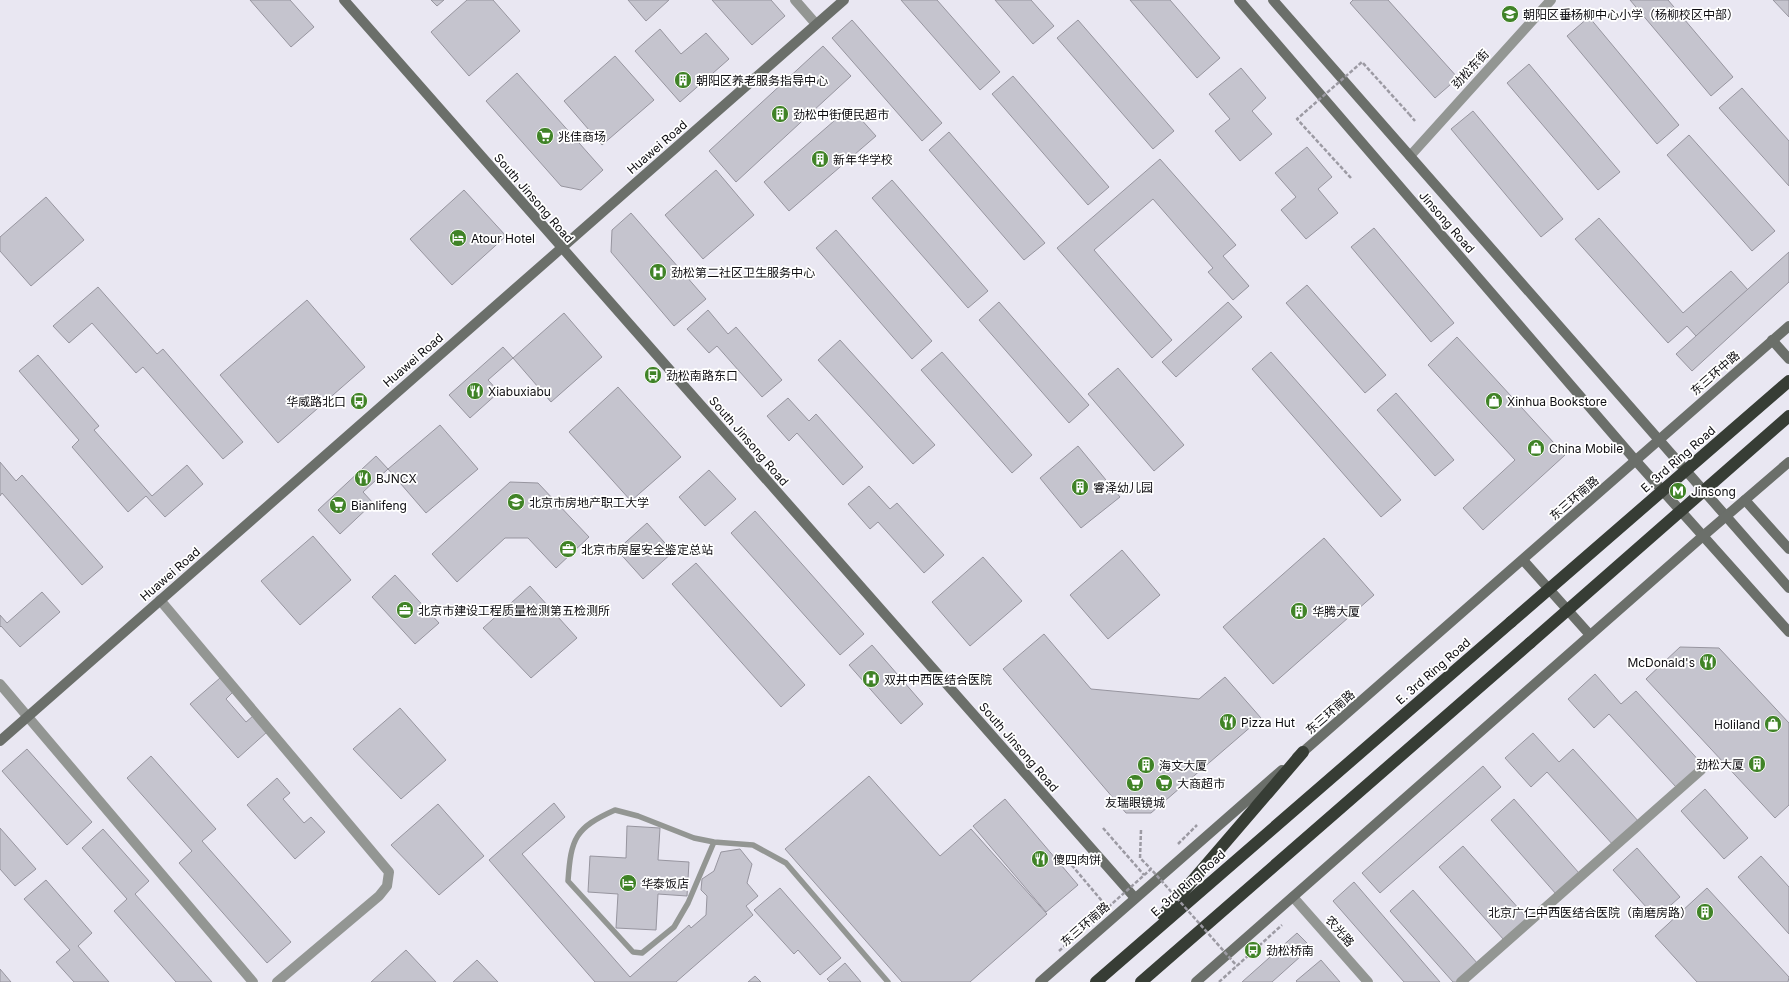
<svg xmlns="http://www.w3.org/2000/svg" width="1789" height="982" viewBox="0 0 1789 982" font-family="Inter,'Noto Sans SC',sans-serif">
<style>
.building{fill:#c5c4ce;stroke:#97959f}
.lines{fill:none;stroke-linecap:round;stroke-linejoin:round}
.path{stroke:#9c9aa3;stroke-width:2.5;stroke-dasharray:4 2;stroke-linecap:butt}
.lane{stroke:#939693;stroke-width:5.5}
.street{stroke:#939693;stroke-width:10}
.secondary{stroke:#6b6f6a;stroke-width:10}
.highway{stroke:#373d35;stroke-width:12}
.path-bridge{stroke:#9c9aa3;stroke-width:2.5;stroke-dasharray:4 2;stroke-linecap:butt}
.highway-bridge{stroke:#373d35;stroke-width:12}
.labels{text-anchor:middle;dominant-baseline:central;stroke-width:3.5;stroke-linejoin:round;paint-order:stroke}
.poi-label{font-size:12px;fill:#0e0d11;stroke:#fff;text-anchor:start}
.street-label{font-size:12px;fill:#0e0d11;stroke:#fff}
</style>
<rect width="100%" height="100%" fill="#e9e7f2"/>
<g class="building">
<path d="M250,0H290L314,27L291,47Z"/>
<path d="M431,0H444L437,6Z"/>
<path d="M467,0H493L520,31L469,76L431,32Z"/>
<path d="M628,0H669L646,21Z"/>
<path d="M712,0H771L785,16L752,45Z"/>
<path d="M901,0H937L1000,72L980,90Z"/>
<path d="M995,0H1031L1054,26L1033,44Z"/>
<path d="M1130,0H1170L1220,58L1197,78Z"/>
<path d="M1353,0H1388L1458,78L1435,98L1350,3Z"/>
<path d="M1630,0H1668L1733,77L1711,96Z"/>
<path d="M1773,0H1789V17Z"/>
<path d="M1589,17L1679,125L1657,144L1567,36Z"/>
<path d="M852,20L942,123L922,141L832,38Z"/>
<path d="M1078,20L1174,131L1153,149L1057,38Z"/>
<path d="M660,29L681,54L706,33L729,59L680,102L635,51Z"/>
<path d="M823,46L851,76L736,182L709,151Z"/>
<path d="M615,56L654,100L602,145L564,101Z"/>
<path d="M1529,64L1620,172L1598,190L1507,83Z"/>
<path d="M1241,68L1266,98L1252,111L1272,134L1240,161L1215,131L1230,119L1209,94Z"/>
<path d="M517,73L603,170L581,190L561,186L486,101Z"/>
<path d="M1013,76L1109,187L1088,205L992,94Z"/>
<path d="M1742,88L1789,141V186L1719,108Z"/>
<path d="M850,107L876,136L789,211L764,182Z"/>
<path d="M1473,111L1563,219L1541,237L1451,129Z"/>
<path d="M949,132L1045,243L1024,260L929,150Z"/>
<path d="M1689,135L1775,231L1752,251L1667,155Z"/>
<path d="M1307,147L1332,177L1318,189L1338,213L1306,239L1281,210L1296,197L1275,173Z"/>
<path d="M1160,159L1236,245L1223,256L1249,286L1233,300L1208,272L1213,268L1153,199L1094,250L1172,340L1152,358L1057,248Z"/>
<path d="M716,170L754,215L703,259L665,215Z"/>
<path d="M892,180L988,291L968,308L872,198Z"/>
<path d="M464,190L506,236L452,285L410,239Z"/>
<path d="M46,197L84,240L31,286L0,251V237Z"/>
<path d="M631,213L706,299L674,326L611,252L612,230Z"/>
<path d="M1599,218L1683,313L1731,271L1748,290L1696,336L1687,326L1668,343L1575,239Z"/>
<path d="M1374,228L1454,323L1431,342L1351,247Z"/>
<path d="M836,230L932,341L912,359L816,248Z"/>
<path d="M1789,252V282L1692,371L1676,354Z"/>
<path d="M1307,285L1386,375L1365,393L1286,303Z"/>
<path d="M98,287L157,354L163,349L243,442L223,459L143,367L136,373L92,323L69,343L53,326Z"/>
<path d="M307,300L365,367L278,443L220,375Z"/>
<path d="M999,302L1089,405L1069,423L979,320Z"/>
<path d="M1228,302L1242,317L1176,377L1162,362Z"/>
<path d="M708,310L728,334L736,327L782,380L762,397L717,346L709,353L687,329Z"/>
<path d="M564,313L602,357L551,402L513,358Z"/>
<path d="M1457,337L1565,455L1483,530L1463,508L1515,460L1428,365Z"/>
<path d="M840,340L935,445L913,464L818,360Z"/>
<path d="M503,347L513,358L488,380L499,392L470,418L449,395Z"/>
<path d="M942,352L1032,455L1012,473L921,370Z"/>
<path d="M1271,352L1401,500L1381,517L1252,369Z"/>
<path d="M38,355L99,426L94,430L152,496L187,465L203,484L165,517L146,496L128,512L72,447L79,440L19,371Z"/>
<path d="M1118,368L1184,445L1154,471L1088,394Z"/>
<path d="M618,387L681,457L631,501L569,432Z"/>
<path d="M1396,393L1454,460L1435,476L1377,410Z"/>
<path d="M788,398L809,421L816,414L863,467L843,485L797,433L789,441L767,416Z"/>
<path d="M440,425L478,469L426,513L388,469Z"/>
<path d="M1078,446L1120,497L1081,528L1040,478Z"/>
<path d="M376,456L388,469L363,492L373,503L340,534L318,510Z"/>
<path d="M0,462L16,481L22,475L103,567L82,585L2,493L0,496Z"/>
<path d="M709,470L736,499L705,526L679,497Z"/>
<path d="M510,482L538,483L589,537L556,568L528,538H505L457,582L432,554Z"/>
<path d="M869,486L890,509L897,503L944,555L924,573L878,522L870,529L848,504Z"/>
<path d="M755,511L864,634L840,655L731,533Z"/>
<path d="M647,523L673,552L643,579L617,550Z"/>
<path d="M313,536L351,580L300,625L261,581Z"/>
<path d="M1324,538L1374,595L1273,684L1223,627Z"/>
<path d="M1122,550L1160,595L1108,639L1070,595Z"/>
<path d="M983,557L1022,601L970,646L932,602Z"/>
<path d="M696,563L805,685L781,707L672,584Z"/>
<path d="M395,575L439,623L415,644L372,597Z"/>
<path d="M530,586L577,638L531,678L483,628Z"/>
<path d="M42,592L60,612L20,647L1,626L0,627V615L7,623Z"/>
<path d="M1044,634L1091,689L1199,699L1225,677L1261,718L1151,813H1126L1003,669Z"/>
<path d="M872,645L923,704L901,724L849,665Z"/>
<path d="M1680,647L1719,648L1789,723V805L1775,818L1646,679Z"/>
<path d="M1595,674L1621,704L1636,691L1702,764L1676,787L1609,714L1594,728L1568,699Z"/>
<path d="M220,678L233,692L226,699L246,722L253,716L267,732L238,758L190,704Z"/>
<path d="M400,708L446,760L401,799L353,749Z"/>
<path d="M1533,733L1559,762L1573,749L1640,823L1614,846L1547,772L1531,787L1505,758Z"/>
<path d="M27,749L92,822L67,845L2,771Z"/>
<path d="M151,756L216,829L202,841L291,942L267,963L179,863L192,851L127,778Z"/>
<path d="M1483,766L1501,787L1380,893L1362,873Z"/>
<path d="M869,776L940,856L971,829L1047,914L970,982H902L785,849Z"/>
<path d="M277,778L290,793L283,799L304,823L311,817L325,832L295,859L247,805Z"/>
<path d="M1705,789L1748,838L1724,859L1681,811Z"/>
<path d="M1005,799L1078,885L1046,912L973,826Z"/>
<path d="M1514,799L1579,873L1556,894L1491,820Z"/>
<path d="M554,803L565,817L522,854L630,977L689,925L691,928L706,915L707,896L701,890L702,879L714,871L721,852L740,849L752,864L747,883L758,896L746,906L753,915L676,982H595L489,860Z"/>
<path d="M438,804L484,856L439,895L391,845Z"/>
<path d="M627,826L660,828L658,860L689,862L687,896L658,894L656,930L616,928L618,894L588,892L590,856L626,858Z"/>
<path d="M0,828L36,869L15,886L0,869Z"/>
<path d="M103,829L149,881L135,894L212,982H176L114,911L127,899L82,848Z"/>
<path d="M1463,846L1528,919L1504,940L1439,867Z"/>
<path d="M1637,848L1680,897L1656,918L1613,870Z"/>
<path d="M1761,856L1789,887V934L1738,877Z"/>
<path d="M46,880L92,933L78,946L109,982H74L56,962L70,950L24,899Z"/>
<path d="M1354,882L1440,982H1404L1333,901Z"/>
<path d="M780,888L841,958L820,975L798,950L794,954L754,910Z"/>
<path d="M1707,888L1789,977L1788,982H1697L1655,936Z"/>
<path d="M1413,890L1478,964L1457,982H1453L1390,911Z"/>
<path d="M1297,933L1311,947L1272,982H1242Z"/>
<path d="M406,950L436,982H371Z"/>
<path d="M477,960L498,982H453Z"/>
<path d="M1321,960L1340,982H1297L1296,981Z"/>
<path d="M845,963L861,982H830L827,979Z"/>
<path d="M0,969L11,982H0Z"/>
<path d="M755,976L761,982H748Z"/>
</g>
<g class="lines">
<g class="path">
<path d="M1409,114L1415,121"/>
<path d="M1103,828L1144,875"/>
<path d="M1141,830L1140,858L1151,869"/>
<path d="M1178,844L1197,825"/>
<path d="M1064,856L1107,907"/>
<path d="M1219,982L1282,925"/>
</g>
<path class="lane" d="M714,842L688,903L674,927L642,953L633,952L568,881C571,838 575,828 615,810L638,816L694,838L714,842L753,845L786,863L888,982"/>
<g class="street">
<path d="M795,0L816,24"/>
<path d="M1410,156L1551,0"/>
<path d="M160,600L389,872L387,886L379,896L277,982"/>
<path d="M0,684L253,982"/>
<path d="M1293,897L1368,982"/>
<path d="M1461,982L1701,770"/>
</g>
<g class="secondary">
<path d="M344,0L1135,898"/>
<path d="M1239,0L1636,461L1789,632"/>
<path d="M1273,0L1789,588"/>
<path d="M1772,340L1789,359"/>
<path d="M1745,500L1789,549"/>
<path d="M1523,560L1590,635"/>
<path d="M0,741L844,0"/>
<path d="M1297,757L1789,326"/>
<path d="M1040,982L1282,770"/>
<path d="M1196,982L1703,536L1789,462"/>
</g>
<g class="highway">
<path d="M1163,915L1303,752"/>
<path d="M1096,982L1511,622"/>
<path d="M1141,982L1530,643"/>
</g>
<g class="path-bridge">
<path d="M1351,178L1297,119L1362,62L1409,114"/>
<path d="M1059,951L1151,869L1237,966"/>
</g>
<g class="highway-bridge">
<path d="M1511,622L1789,381"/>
<path d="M1530,643L1789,416"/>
</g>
</g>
<defs>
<symbol id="school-disc" viewBox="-11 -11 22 22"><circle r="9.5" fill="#408327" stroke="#fff"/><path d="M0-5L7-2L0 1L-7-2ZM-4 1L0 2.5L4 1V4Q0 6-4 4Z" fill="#fff"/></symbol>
<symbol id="building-disc" viewBox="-11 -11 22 22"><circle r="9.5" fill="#408327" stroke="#fff"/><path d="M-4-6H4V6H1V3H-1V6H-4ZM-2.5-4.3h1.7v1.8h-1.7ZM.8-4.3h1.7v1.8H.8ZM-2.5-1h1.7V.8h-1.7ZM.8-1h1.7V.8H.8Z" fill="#fff"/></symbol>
<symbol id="supermarket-disc" viewBox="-11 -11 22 22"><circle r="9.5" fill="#408327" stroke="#fff"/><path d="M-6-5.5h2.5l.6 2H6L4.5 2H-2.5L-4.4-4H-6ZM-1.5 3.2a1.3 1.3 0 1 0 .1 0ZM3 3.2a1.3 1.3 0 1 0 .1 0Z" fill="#fff"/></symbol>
<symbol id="hotel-disc" viewBox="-11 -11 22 22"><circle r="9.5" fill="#408327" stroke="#fff"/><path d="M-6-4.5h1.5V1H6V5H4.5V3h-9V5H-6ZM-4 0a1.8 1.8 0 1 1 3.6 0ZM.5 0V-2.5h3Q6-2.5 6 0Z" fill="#fff"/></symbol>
<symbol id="hospital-disc" viewBox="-11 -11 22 22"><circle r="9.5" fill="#408327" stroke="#fff"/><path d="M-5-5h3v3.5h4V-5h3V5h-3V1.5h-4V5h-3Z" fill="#fff"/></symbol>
<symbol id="bus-disc" viewBox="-11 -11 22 22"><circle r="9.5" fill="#408327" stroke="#fff"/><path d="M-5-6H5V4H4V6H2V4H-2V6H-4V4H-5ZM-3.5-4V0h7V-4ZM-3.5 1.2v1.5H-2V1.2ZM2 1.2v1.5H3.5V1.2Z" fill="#fff"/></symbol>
<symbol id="restaurant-disc" viewBox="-11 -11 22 22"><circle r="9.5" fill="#408327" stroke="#fff"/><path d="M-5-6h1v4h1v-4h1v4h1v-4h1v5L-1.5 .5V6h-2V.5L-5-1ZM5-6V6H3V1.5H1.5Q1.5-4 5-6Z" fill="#fff"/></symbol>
<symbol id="shop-disc" viewBox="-11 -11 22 22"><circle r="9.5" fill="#408327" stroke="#fff"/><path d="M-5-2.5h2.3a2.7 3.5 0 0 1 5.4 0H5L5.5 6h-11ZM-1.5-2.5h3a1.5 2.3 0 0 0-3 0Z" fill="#fff"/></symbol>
<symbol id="metro-disc" viewBox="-11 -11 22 22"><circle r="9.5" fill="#408327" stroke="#fff"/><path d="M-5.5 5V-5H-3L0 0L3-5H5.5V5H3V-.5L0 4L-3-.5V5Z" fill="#fff"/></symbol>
<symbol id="office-disc" viewBox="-11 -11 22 22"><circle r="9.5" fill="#408327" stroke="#fff"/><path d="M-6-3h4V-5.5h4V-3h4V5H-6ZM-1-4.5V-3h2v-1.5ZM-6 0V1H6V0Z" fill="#fff"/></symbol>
</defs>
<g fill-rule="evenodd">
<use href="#school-disc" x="1500" y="4" width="20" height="20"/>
<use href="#building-disc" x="673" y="70" width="20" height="20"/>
<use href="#building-disc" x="770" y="104" width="20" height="20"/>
<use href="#supermarket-disc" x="535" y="126" width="20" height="20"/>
<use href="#building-disc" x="810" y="149" width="20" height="20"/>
<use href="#hotel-disc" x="448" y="228" width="20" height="20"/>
<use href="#hospital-disc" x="648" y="262" width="20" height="20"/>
<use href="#bus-disc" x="643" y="365" width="20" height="20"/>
<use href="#restaurant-disc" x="465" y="381" width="20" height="20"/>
<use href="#bus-disc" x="349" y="391" width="20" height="20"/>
<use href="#shop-disc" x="1484" y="391" width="20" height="20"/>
<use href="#shop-disc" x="1526" y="438" width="20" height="20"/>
<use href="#restaurant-disc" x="353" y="468" width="20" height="20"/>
<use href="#building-disc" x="1070" y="477" width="20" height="20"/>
<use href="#metro-disc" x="1668" y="481" width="20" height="20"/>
<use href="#school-disc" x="506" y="492" width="20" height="20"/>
<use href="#supermarket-disc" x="328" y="495" width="20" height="20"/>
<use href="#office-disc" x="558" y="539" width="20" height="20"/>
<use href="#office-disc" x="395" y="600" width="20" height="20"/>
<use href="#building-disc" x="1289" y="601" width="20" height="20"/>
<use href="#restaurant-disc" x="1698" y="652" width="20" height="20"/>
<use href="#hospital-disc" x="861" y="669" width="20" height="20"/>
<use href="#restaurant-disc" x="1218" y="712" width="20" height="20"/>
<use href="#shop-disc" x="1763" y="714" width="20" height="20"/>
<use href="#building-disc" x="1747" y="754" width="20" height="20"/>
<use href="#building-disc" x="1136" y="755" width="20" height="20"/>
<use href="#supermarket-disc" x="1125" y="773" width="20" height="20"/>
<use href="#supermarket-disc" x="1154" y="773" width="20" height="20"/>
<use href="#restaurant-disc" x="1030" y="849" width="20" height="20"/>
<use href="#hotel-disc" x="618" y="873" width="20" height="20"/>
<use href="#building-disc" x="1695" y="902" width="20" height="20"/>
<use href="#bus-disc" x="1243" y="940" width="20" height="20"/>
</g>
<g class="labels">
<g class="poi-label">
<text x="1523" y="14">朝阳区垂杨柳中心小学（杨柳校区中部）</text>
<text x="696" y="80">朝阳区养老服务指导中心</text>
<text x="793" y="114">劲松中街便民超市</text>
<text x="558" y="136">兆佳商场</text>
<text x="833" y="159">新年华学校</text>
<text x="471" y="238">Atour Hotel</text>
<text x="671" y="272">劲松第二社区卫生服务中心</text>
<text x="666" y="375">劲松南路东口</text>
<text x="488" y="391">Xiabuxiabu</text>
<text x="346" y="401" text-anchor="end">华威路北口</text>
<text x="1507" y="401">Xinhua Bookstore</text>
<text x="1549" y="448">China Mobile</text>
<text x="376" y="478">BJNCX</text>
<text x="1093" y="487">睿泽幼儿园</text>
<text x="1691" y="491">Jinsong</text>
<text x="529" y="502">北京市房地产职工大学</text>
<text x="351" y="505">Bianlifeng</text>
<text x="581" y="549">北京市房屋安全鉴定总站</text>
<text x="418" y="610">北京市建设工程质量检测第五检测所</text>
<text x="1312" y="611">华腾大厦</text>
<text x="1695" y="662" text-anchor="end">McDonald's</text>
<text x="884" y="679">双井中西医结合医院</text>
<text x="1241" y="722">Pizza Hut</text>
<text x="1760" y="724" text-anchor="end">Holiland</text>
<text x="1744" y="764" text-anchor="end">劲松大厦</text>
<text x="1159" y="765">海文大厦</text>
<text x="1177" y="783">大商超市</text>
<text x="1135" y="802" text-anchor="middle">友瑞眼镜城</text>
<text x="1053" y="859">傻四肉饼</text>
<text x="641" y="883">华泰饭店</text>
<text x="1692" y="912" text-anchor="end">北京广仁中西医结合医院（南磨房路）</text>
<text x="1266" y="950">劲松桥南</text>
</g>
<g class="street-label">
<text transform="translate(1470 69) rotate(-47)">劲松东街</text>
<text transform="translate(657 147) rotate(-41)">Huawei Road</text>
<text transform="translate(534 198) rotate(49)">South Jinsong Road</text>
<text transform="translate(1447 222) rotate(49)">Jinsong Road</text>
<text transform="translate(413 360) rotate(-41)">Huawei Road</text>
<text transform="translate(1715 373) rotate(-41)">东三环中路</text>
<text transform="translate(749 441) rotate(49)">South Jinsong Road</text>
<text transform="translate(1678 459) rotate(-41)">E. 3rd Ring Road</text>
<text transform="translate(1574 498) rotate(-41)">东三环南路</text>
<text transform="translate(170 574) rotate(-41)">Huawei Road</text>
<text transform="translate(1433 671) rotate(-41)">E. 3rd Ring Road</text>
<text transform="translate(1330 712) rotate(-41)">东三环南路</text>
<text transform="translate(1019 747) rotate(49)">South Jinsong Road</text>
<text transform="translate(1188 883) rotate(-41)">E. 3rd Ring Road</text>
<text transform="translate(1085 924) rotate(-41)">东三环南路</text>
<text transform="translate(1340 931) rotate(49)">农光路</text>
</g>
</g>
</svg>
